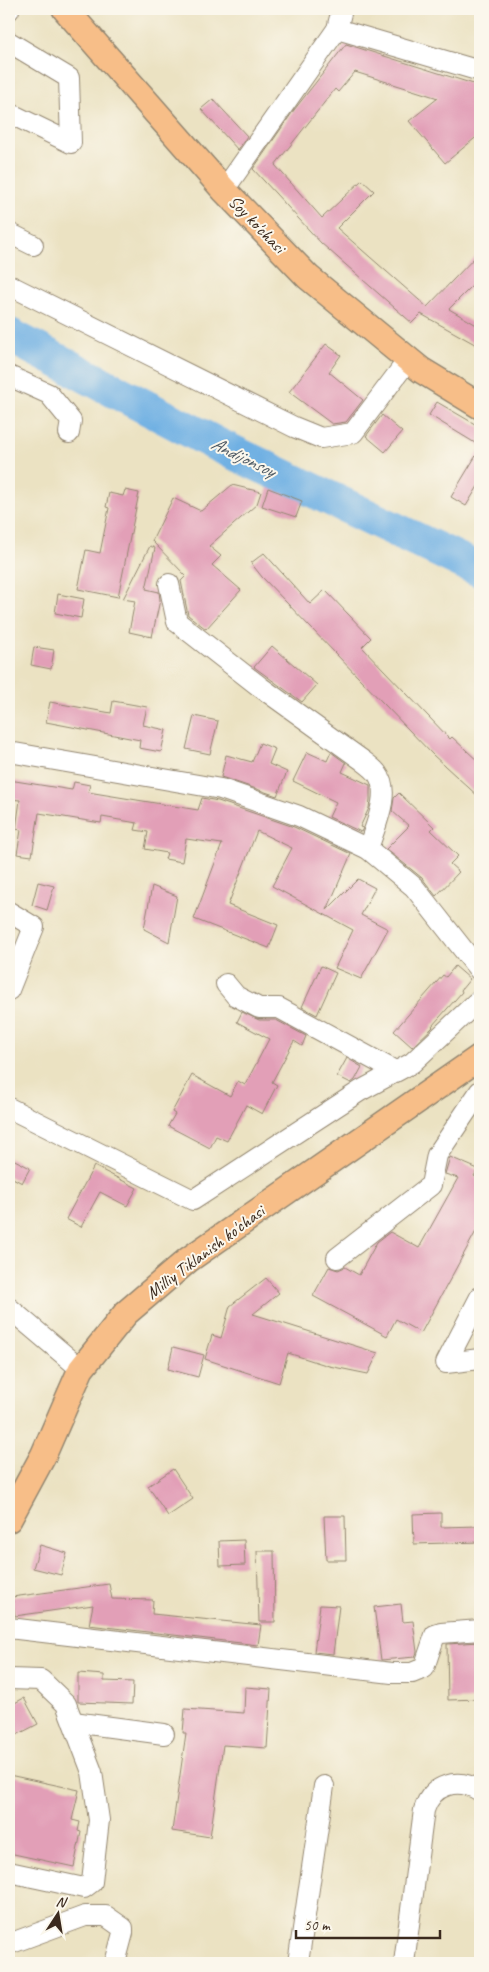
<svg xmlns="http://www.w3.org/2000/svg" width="489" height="1972" viewBox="0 0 489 1972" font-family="Caveat,sans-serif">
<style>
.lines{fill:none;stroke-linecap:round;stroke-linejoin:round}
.river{stroke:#6fb0e3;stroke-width:35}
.building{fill:#e29fb7}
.minor-casing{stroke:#938670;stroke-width:22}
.major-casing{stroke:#938670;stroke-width:28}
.minor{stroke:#fff;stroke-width:20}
.major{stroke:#f7be88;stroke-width:25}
.labels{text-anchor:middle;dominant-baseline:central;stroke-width:4;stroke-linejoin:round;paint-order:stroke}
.street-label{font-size:18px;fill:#3b2a1e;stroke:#fbf7ec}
.water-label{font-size:19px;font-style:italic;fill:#4d5963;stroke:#fbf7ec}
</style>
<rect width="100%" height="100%" fill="#fbf7ec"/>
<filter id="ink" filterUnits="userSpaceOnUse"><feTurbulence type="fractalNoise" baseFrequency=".02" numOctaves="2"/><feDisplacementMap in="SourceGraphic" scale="10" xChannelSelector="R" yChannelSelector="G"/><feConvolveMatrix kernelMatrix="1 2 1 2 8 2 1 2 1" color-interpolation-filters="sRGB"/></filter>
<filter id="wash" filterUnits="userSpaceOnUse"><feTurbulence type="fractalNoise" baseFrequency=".0096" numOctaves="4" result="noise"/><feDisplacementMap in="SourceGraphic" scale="20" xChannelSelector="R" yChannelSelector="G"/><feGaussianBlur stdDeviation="1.12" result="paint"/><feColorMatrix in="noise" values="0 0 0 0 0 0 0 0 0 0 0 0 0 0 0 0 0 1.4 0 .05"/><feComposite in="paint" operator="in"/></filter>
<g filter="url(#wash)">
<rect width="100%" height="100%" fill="#ebe2c2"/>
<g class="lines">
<path class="river" d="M9,335L216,444L480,570"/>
</g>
<g id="blocks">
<g class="building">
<path d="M346,44L480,86V134L445,163L409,121L438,98L355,72L338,92L335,89L275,165L322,218L362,180L374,191L337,228L427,307L480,252V278L449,309L480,327V347L421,314L412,323L321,243L253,169L294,110Z"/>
<path d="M213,99L247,136L238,150L201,109Z"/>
<path d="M326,344L341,355L329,372L363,400L346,422L332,424L289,392Z"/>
<path d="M437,402L480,427V446L429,415Z"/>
<path d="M382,415L402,432L385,452L366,436Z"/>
<path d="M480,449V483L466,506L451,497Z"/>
<path d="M232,485L261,492L257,504L209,546L221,556L212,565L241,590L206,629L188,615L181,581L186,576L152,541L173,498L201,511Z"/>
<path d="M268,488L302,501L296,517L262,506Z"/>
<path d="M125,490L139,493L118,597L78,589L86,550L100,553L109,508L106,507L109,493L123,496Z"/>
<path d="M150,546L155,548L146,589L159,592L160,600L152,637L129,632L135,601L123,599Z"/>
<path d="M264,553L310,604L325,590L371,638L362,647L450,739L452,737L480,763V798L433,755L262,577L251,563Z"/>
<path d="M58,594L84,599L81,618L55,613Z"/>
<path d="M272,646L317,685L302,702L254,667Z"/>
<path d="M34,647L54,650L51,669L31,665Z"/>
<path d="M113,701L147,707L143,725L166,730L161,752L139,748L140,740L46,722L50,702L111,713Z"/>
<path d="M194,716L218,721L210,754L186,749Z"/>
<path d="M260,743L275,749L269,764L287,772L277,796L221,777L226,755L252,762Z"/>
<path d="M307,752L327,761L331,752L346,763L342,772L370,785V799L369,808L360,827L363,828L361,832L329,817L336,802L293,781Z"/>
<path d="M9,780L72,790L74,782L90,785L88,792L198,810L202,798L218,801L294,827L351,854L327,910L358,879L375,888L361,915L388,929L361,979L335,968L353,930L272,886L292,848L257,831L228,905L278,925L269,948L194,919L222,844L186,839L182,862L165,859L167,853L145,849L148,832L135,830L137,823L102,817L101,823L39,813L32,856L17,854L21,830L16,829L20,800L9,799Z"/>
<path d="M399,793L434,827L431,830L458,856L450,864L459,872L436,896L422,878L386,849L409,826L392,811L394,798Z"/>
<path d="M38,882L54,886L47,910L32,905Z"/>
<path d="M152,886L177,896L169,942L144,929Z"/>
<path d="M321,966L336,973L317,1015L302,1007Z"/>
<path d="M455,966L470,979L461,990L462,992L432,1026L433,1027L412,1047L394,1031L443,975L446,977Z"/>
<path d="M242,1012L259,1020H276L306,1036L302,1046L294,1041L272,1082L277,1085L262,1114L246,1105L227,1141L216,1136L210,1148L168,1126L175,1114L172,1112L192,1075L230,1096L238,1081L245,1085L269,1039L237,1022Z"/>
<path d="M347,1058L362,1067L355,1080L351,1083L337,1076Z"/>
<path d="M9,1157L30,1168L22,1183L9,1176Z"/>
<path d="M450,1157L478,1169L474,1176L480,1180V1224L421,1333L396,1319L387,1336L313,1296L329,1267L338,1270L345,1267L359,1275L377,1242L390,1232L419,1248L458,1178L445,1174Z"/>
<path d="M94,1166L137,1188L127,1206L100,1192L81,1227L66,1219Z"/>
<path d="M266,1278L279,1293L253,1314L378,1353L368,1374L329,1366L288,1353L279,1383L205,1359L212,1335L221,1338L230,1306Z"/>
<path d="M173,1347L204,1355L198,1377L168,1369Z"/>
<path d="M173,1469L193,1499L168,1516L148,1486Z"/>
<path d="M441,1513V1527L480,1526V1542L414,1544L413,1514Z"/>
<path d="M324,1516H345L346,1560H326Z"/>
<path d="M244,1540L245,1565L220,1566L219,1541Z"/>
<path d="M40,1545L67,1553L61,1575L33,1568Z"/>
<path d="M257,1551H274L275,1622H259Z"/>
<path d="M109,1584L112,1599L153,1600L152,1614L261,1625L258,1645L89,1625L93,1605L15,1616L12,1597Z"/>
<path d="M401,1604L403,1622L413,1621L417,1652L415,1657L381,1660L374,1607Z"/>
<path d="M320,1605L339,1606L333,1654L314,1652Z"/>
<path d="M480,1642V1699L448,1700L447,1644Z"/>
<path d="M78,1673L104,1675V1681L133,1682L132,1704L78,1702Z"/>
<path d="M245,1687L271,1689L267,1748L223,1745L210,1837L172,1831L186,1733H183L185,1709L244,1713Z"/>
<path d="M24,1698L38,1724L9,1739V1706Z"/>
<path d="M9,1775L79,1790L72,1820L80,1822L78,1831L81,1832L74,1867L9,1853Z"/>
</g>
</g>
</g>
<g filter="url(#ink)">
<use href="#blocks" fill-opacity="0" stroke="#938670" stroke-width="1"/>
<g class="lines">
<defs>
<g id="minor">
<path d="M9,10V9"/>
<path d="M337,29L480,71"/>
<path d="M9,42L69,78L71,143L9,113"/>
<path d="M224,190L337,29L342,9"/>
<path d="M9,233L33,245"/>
<path d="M9,285L294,427L321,438L353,433L408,360"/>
<path d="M9,376L49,394L71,421L69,433"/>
<path d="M169,584L177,622L259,686L362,760C367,764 373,768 377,773C392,793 374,828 368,849"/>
<path d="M9,752L221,789L299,816L368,849L414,887L480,971"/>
<path d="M9,912L34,927L9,990"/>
<path d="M226,984L236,996L259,1008H279L395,1071"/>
<path d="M9,1108L193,1200L360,1091L412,1063L480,999"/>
<path d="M337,1258L431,1185L437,1155L480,1091"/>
<path d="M480,1297L446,1363L480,1359"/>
<path d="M9,1308L81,1369"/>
<path d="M9,1628L392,1673H412L424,1668L435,1635L441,1633L480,1630"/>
<path d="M9,1679L41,1680L66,1704L92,1772L99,1820L92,1882L84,1888L9,1872"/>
<path d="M73,1722L164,1734"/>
<path d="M9,1944L85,1916H106L123,1928V1933L115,1963"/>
<path d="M298,1963L324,1786"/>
<path d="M404,1963L424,1810C432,1784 458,1777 480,1791"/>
</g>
<g id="major">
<path d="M65,9L224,190L308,277L421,370L480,406"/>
<path d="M9,1519L43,1456L81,1369L126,1313L188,1260L480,1057"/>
</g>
</defs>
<use href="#minor" class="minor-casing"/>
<use href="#major" class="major-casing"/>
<use href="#minor" class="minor"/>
<use href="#major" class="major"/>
</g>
</g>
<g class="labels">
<g class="street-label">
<text transform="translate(257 224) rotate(46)">Soy ko'chasi</text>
<text transform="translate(205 1252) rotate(-37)">Milliy Tiklanish ko'chasi</text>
</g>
<g class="water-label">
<text transform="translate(243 457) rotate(26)">Andijonsoy</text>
</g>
</g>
<rect width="489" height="1972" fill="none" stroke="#fbf7ec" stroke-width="30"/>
<g transform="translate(58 1914) rotate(12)" stroke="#fbf7ec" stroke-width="4" paint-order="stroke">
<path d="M0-4L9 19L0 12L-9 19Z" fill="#3b2a1e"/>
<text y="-8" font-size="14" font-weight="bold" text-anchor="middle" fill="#3b2a1e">N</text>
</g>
<path d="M296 1930v8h144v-8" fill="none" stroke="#3b2a1e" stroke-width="2.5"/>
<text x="304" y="1930" font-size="15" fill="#3b2a1e" stroke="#fbf7ec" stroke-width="4" paint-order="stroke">50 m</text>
</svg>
